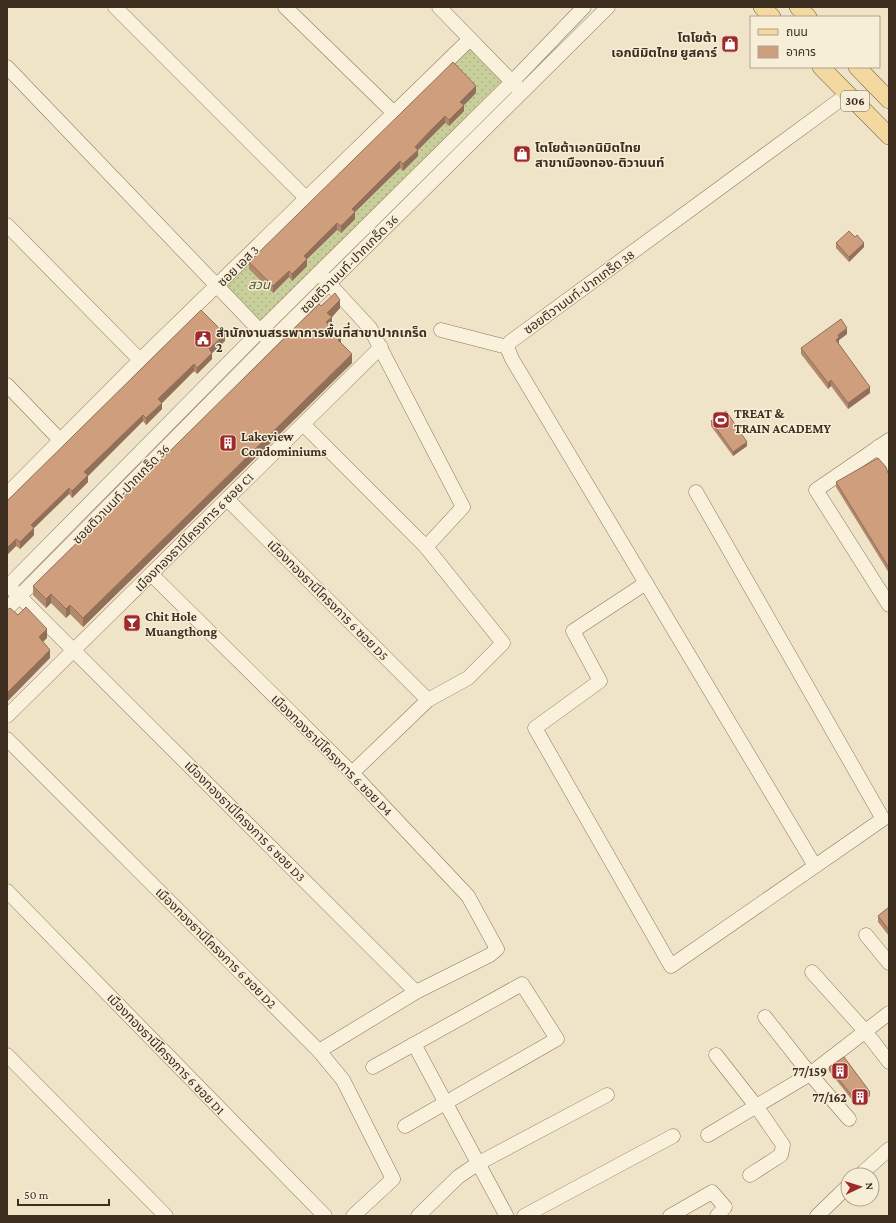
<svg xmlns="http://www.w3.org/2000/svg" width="896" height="1223" viewBox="0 0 896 1223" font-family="'Crimson Pro','Noto Sans Thai',serif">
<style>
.grass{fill:url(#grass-dots)}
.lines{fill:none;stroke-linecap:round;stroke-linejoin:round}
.minor-casing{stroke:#8d765c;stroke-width:15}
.major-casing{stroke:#5b4430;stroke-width:18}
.minor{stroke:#faf1dc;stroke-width:14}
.major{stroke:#f3d9a0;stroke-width:17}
.wall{fill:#b2896c}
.shaded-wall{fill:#916f58}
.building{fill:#cf9f7d;stroke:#916f58}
.labels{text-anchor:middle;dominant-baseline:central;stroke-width:3;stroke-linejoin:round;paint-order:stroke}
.shield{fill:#f7eed8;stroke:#756857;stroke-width:1}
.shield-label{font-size:12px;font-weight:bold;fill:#3d2e20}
.poi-label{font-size:13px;font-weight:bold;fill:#3d2e20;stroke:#f7eed8;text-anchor:start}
.street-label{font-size:13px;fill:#3d2e20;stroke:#f7eed8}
.park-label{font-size:13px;font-style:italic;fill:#4d5a26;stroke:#f7eed8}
</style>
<defs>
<pattern id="grass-dots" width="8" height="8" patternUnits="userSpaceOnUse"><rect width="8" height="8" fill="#c9cf9b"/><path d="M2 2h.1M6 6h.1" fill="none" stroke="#aeb285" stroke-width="1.8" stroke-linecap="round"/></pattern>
</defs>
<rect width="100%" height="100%" fill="#f0e4c8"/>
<path class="grass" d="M470,39L506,78L257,326L218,286Z"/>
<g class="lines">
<defs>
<g id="minor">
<path d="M115,7L306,198"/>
<path d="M285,7L394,113"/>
<path d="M439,7L518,88"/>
<path d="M7,67L266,337"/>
<path d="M7,225L140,360"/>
<path d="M323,277L370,328L463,507L426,547"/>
<path d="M441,330L507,347"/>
<path d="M7,385L61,441"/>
<path d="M303,424L426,547L503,643L468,678L428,700L352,773"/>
<path d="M889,440L816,490L889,605"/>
<path d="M878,447L889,464"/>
<path d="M7,494L140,360L470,39"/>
<path d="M227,499L428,700"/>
<path d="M151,574L352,773L468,896L497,949L490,955L416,992L319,1051"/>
<path d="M646,583L573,631L600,681L535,728L671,966L883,819L696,492"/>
<path d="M7,587L260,331L512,82L584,7"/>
<path d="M14,591L416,992"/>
<path d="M7,609L270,342L608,7"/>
<path d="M7,716L381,347"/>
<path d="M7,739L319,1051L343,1080L393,1179L353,1216"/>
<path d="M815,866L512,359L507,347L510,342L848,94"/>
<path d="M7,891L325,1216"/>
<path d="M866,935L889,963"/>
<path d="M812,972L865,1031L889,1062"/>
<path d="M765,1017L810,1074L849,1119"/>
<path d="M414,1044L506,1215"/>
<path d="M7,1055L166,1216"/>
<path d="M716,1055L756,1106L783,1145L781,1155L750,1175"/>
<path d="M373,1067L522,984L557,1039L405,1126"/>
<path d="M708,1135L810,1074L889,1013"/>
<path d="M860,1175L889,1149"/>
<path d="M418,1216L458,1177L477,1164L607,1095"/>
<path d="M524,1216L673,1136"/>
<path d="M670,1216L712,1192L725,1207L717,1216"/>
<path d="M817,1216L848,1186"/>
</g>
<g id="major">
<path d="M762,7L772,17"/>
<path d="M798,7L808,17"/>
<path d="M821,67L889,136"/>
<path d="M857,67L889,100"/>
</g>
</defs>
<use href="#minor" class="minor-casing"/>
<use href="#major" class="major-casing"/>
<use href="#minor" class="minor"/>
<use href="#major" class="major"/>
</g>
<g class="wall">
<path d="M476,93L464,105V111L449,126L445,123L418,150V156L403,171L400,168L355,212V219L341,233L337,230L307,259V266L292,281L289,277L273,293L249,269V262Z"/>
<path d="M836,243L864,247L849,262L836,248Z"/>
<path d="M321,306L340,308L332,317V326L331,327L341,343L352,363L83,627L70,614L66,618L51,603L46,608L33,595V586Z"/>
<path d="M847,334L839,340V344L870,393L848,409L831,386L828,389L801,354V348Z"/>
<path d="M225,341L212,353V359L197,374L194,371L162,403V409L146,425L143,421L88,476V482L72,498L69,494L34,528V535L20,549L16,546L7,555V501Z"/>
<path d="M711,421L747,446L733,456L711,426Z"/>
<path d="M888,473L889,474V573L836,487V482Z"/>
<path d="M889,907V936L878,922V916Z"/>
<path d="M829,1067L870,1096L857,1106L829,1071Z"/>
</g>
<g class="shaded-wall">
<path d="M476,86V93L464,105V111L449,126V120L460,102Z"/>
<path d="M445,116V123L418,150V156L403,171V164L415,147Z"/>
<path d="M400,161V168L355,212V219L341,233V226L352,209Z"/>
<path d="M337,223V230L307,259V266L292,281V274L304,256Z"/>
<path d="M864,243V247L849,262V257Z"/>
<path d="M289,271V277L273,293V286Z"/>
<path d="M340,300V308L332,317V326L326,331L327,313Z"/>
<path d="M847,328V334L839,340V343L836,346V340L838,335Z"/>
<path d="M225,334V341L212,353V359L197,374V368L209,349Z"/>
<path d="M341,337V346L338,340Z"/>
<path d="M352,354V363L83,627V618Z"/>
<path d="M194,364V371L162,403V409L146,425V418L158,399Z"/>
<path d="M831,380V386L828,389V383Z"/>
<path d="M870,387V393L848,409V403Z"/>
<path d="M143,415V421L88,476V482L72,498V491L84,472Z"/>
<path d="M747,442V446L733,456V452Z"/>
<path d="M69,488V494L34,528V535L20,549V542L31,525Z"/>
<path d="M16,539V546L7,555V548Z"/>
<path d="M51,594V603L46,608V599Z"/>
<path d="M70,605V614L66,618V609Z"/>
<path d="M47,629V638L39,646V637Z"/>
<path d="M50,650V658L7,702V693Z"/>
<path d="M870,1092V1096L857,1106V1102Z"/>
</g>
<g class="building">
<path d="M453,62L476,86L460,102L464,105L449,120L445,116L432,129L415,147L418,150L403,164L400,161L352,209L355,212L341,226L337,223L304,256L307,259L292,274L289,271L273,286L249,262Z"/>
<path d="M849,231L855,237L857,235L864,243L849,257L836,243Z"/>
<path d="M335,293L340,300L327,313L332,317L326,322L341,337L338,340L352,354L83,618L70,605L66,609L51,594L46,599L33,586L319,304L321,306Z"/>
<path d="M201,310L225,334L209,349L212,353L197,368L194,364L158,399L162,403L146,418L143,415L84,472L88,475L72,491L69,488L31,525L34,528L20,542L16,539L7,548V501Z"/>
<path d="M841,319L847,328L838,335L839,337L836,340L870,387L848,403L831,380L828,383L801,348Z"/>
<path d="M726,411L747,442L733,452L711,421Z"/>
<path d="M878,458L886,467L888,473L889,474V568L836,482Z"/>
<path d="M26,607L47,629L39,637L50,650L7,693V610L10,608L18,615Z"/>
<path d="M889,907V930L878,916Z"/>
<path d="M844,1057L870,1092L857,1102L829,1067Z"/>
</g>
<defs>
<symbol id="shop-square" viewBox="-11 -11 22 22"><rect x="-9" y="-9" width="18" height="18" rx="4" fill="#9e2a2b" stroke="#f7eed8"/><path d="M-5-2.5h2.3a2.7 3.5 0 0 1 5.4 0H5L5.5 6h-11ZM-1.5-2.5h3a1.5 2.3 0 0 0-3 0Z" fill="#fff"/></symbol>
<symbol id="civic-square" viewBox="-11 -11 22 22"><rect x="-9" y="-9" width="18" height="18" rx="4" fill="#9e2a2b" stroke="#f7eed8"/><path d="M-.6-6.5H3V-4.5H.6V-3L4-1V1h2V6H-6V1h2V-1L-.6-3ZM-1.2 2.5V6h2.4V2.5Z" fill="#fff"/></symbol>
<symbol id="stadium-square" viewBox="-11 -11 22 22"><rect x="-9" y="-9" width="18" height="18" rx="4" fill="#9e2a2b" stroke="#f7eed8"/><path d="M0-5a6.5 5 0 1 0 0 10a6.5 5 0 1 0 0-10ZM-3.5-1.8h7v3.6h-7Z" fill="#fff"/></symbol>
<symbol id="building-square" viewBox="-11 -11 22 22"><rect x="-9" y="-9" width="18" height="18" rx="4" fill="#9e2a2b" stroke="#f7eed8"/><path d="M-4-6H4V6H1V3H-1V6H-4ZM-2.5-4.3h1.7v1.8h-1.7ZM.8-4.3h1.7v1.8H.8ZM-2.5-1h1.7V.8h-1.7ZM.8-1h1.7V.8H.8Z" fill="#fff"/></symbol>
<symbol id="bar-square" viewBox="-11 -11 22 22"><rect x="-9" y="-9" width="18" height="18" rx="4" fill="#9e2a2b" stroke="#f7eed8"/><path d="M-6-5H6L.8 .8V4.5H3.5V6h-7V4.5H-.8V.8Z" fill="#fff"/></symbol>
</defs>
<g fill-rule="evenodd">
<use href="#shop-square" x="720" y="34" width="20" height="20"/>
<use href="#shop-square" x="512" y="144" width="20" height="20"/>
<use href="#civic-square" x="193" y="329" width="20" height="20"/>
<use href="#stadium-square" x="711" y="410" width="20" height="20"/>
<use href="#building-square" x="218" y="433" width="20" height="20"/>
<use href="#bar-square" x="122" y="613" width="20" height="20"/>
<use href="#building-square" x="830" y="1061" width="20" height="20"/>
<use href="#building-square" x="850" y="1087" width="20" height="20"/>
</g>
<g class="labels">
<rect class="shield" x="841" y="91" width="28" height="20" rx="3"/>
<g class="shield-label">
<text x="855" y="101">306</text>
</g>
<g class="poi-label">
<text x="717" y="37" text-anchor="end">โตโยต้า<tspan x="717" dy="15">เอกนิมิตไทย ยูสคาร์</tspan></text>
<text x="535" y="147">โตโยต้าเอกนิมิตไทย<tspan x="535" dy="15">สาขาเมืองทอง-ติวานนท์</tspan></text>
<text x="216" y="332">สำนักงานสรรพาการพื้นที่สาขาปากเกร็ด<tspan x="216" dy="15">2</tspan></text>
<text x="734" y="413">TREAT &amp;<tspan x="734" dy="15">TRAIN ACADEMY</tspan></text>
<text x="241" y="436">Lakeview<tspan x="241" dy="15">Condominiums</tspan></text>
<text x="145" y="616">Chit Hole<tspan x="145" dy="15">Muangthong</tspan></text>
<text x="827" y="1071" text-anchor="end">77/159</text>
<text x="847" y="1097" text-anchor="end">77/162</text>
</g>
<g class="street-label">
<text transform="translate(349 264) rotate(-45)">ซอยติวานนท์-ปากเกร็ด 36</text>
<text transform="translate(238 266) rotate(-45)">ซอย เอส 3</text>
<text transform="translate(579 292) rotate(-36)">ซอยติวานนท์-ปากเกร็ด 38</text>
<text transform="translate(121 494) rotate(-46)">ซอยติวานนท์-ปากเกร็ด 36</text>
<text transform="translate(194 532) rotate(-45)">เมืองทองธานีโครงการ 6 ซอย C1</text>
<text transform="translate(328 600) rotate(45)">เมืองทองธานีโครงการ 6 ซอย D5</text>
<text transform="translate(332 755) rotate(45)">เมืองทองธานีโครงการ 6 ซอย D4</text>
<text transform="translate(245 821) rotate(45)">เมืองทองธานีโครงการ 6 ซอย D3</text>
<text transform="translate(216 948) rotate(45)">เมืองทองธานีโครงการ 6 ซอย D2</text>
<text transform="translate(166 1054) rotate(46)">เมืองทองธานีโครงการ 6 ซอย D1</text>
</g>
<g class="park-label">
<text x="259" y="284">สวน</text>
</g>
</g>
<rect width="896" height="1223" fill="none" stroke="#3d2e20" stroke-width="16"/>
<rect x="750" y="16" width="130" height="52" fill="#f7eed8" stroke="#ada18e"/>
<rect x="758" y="29" width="20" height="6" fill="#f3d9a0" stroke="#ada18e"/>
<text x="786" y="36" font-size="12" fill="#3d2e20">ถนน</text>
<rect x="758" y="46" width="20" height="12" fill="#cf9f7d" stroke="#ada18e"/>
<text x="786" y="56" font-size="12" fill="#3d2e20">อาคาร</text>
<g transform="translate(860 1187) rotate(86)"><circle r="19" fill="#f7eed8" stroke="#ada18e"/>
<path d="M0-3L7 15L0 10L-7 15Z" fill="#9e2a2b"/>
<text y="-6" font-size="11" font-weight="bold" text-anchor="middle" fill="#3d2e20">N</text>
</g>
<path d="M18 1199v6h91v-6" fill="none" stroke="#3d2e20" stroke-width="2"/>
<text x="24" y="1199" font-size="12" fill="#3d2e20" stroke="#f7eed8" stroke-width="3" paint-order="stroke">50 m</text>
</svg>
